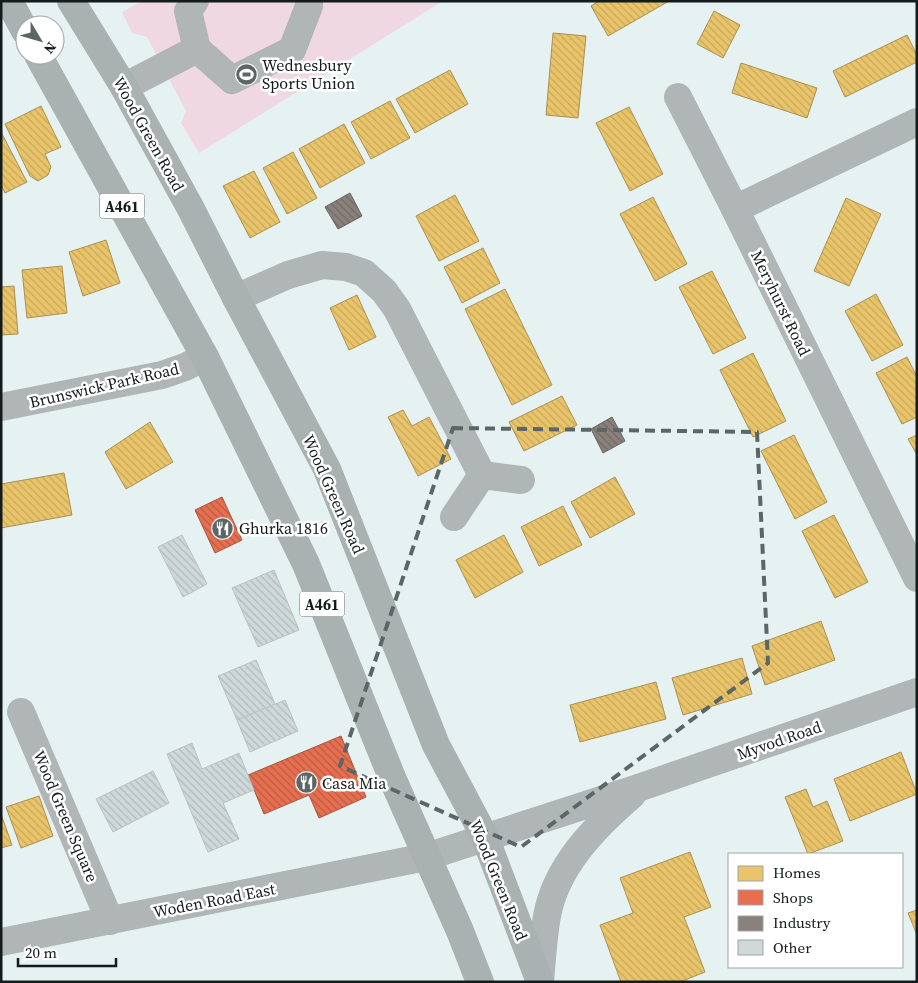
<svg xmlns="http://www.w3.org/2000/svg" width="918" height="983" viewBox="0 0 918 983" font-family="'Source Serif 4',serif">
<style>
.pitch{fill:#efd8e1}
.homes{fill:url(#homes-back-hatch);stroke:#a99152}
.shops{fill:url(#shops-back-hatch);stroke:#a75641}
.industry{fill:url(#industry-back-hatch);stroke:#66625f}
.building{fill:url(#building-back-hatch);stroke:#b9c2c2}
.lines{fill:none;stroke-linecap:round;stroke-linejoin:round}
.minor{stroke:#b0b5b5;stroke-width:28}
.highway{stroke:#aab1b1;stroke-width:28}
.marked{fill:none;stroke:#5d6666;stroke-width:4;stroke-dasharray:10 6;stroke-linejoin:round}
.labels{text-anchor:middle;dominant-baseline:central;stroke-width:5;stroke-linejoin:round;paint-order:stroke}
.shield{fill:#fff;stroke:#5a5f5f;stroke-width:1}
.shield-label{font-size:15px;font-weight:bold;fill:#131b1b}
.poi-label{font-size:16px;fill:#131b1b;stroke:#fff;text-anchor:start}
.street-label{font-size:16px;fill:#131b1b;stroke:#fff}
</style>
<defs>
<pattern id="homes-back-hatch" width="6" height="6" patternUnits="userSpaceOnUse" patternTransform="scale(1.25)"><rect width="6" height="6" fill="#e9c46a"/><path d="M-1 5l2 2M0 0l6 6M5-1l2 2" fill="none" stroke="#c7a85b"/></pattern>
<pattern id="shops-back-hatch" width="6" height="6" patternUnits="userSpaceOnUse" patternTransform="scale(1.25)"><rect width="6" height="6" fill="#e76f51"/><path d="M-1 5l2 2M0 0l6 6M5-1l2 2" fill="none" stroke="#ba5a42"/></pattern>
<pattern id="industry-back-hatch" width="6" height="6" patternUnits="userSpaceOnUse" patternTransform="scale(1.25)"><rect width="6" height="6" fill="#8a817c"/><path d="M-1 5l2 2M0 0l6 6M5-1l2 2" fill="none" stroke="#706965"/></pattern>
<pattern id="building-back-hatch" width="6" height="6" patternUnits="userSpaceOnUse" patternTransform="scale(1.25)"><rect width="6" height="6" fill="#cfd9d9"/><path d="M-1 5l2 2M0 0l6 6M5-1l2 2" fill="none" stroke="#b1baba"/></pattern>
</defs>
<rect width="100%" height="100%" fill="#e6f2f2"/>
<path class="pitch" d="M142,1H443L199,153L181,123L186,111L147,37L132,33L122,12Z"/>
<g class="homes">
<path d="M599,1H669L608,36L591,6Z"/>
<path d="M714,11L740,25L723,58L697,44Z"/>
<path d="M553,33L586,36L578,118L546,115Z"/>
<path d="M907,35L917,55V62L845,97L833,71Z"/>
<path d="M741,63L817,88L807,118L732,93Z"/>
<path d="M450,70L468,104L415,133L396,99Z"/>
<path d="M390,101L410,138L371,159L351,122Z"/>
<path d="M41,106L61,147L45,154L51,167L48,175L38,181L30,176L5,124Z"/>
<path d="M629,107L663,174L630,191L596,123Z"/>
<path d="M344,124L365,163L320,188L299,149Z"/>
<path d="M1,132L27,182L5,193L1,185Z"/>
<path d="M293,152L317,198L287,214L263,168Z"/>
<path d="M254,171L280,222L250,238L223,186Z"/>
<path d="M455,195L479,241L439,261L416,216Z"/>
<path d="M653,197L687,264L655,281L620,214Z"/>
<path d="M846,198L881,214L849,286L814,271Z"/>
<path d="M106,240L120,283L83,296L69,252Z"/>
<path d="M483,248L500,283L462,303L444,267Z"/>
<path d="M62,266L67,313L27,318L22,270Z"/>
<path d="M712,271L746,338L713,354L679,287Z"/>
<path d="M14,286L18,334L1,335V287Z"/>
<path d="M505,289L552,385L512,405L465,309Z"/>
<path d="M876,294L903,345L872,361L845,311Z"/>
<path d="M357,295L376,337L349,350L330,308Z"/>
<path d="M753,353L786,421L753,437L720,370Z"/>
<path d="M907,357L917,377V417L902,424L876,373Z"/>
<path d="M562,396L577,425L524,451L509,422Z"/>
<path d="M403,410L412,426L429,417L451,459L418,476L388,417Z"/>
<path d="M150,422L173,462L126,489L105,452Z"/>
<path d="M794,435L827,502L795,519L761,451Z"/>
<path d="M917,435V455L908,439Z"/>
<path d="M64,473L72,515L1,528V484Z"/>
<path d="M615,477L635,514L590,538L571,502Z"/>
<path d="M563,506L582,545L539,566L521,527Z"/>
<path d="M834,515L868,582L835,598L802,531Z"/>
<path d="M504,535L523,572L475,598L456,560Z"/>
<path d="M821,621L835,660L765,685L752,646Z"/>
<path d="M742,658L752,694L683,715L672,678Z"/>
<path d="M656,682L666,719L580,742L570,705Z"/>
<path d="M901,752L917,794L850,821L834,779Z"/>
<path d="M806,789L813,807L827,801L843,841L808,854L785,797Z"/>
<path d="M39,796L53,836L21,848L6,807Z"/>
<path d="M1,814L12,845L1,848Z"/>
<path d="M690,852L711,907L684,917L705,972L680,982H621L600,925L633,913L620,878Z"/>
<path d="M917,910V935L908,913Z"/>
</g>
<g class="shops">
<path d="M222,497L242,540L215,553L195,510Z"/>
<path d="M341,736L366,797L319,818L309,795L264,814L248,775Z"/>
</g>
<g class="industry">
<path d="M350,193L362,216L338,229L325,207Z"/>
<path d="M612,417L625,441L603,453L591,429Z"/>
</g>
<g class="building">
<path d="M182,535L207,584L183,597L158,547Z"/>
<path d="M274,570L299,630L258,647L232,588Z"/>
<path d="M256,660L275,704L237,720L218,676Z"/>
<path d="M285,700L298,731L250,752L237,720Z"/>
<path d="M192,743L202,769L239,753L254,790L223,803L239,839L208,852L167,754Z"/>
<path d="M153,771L169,803L113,832L96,799Z"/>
</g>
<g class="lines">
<g class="minor">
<path d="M195,1L188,11L197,49L232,80L292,50L309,6V1"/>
<path d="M124,87L197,49"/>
<path d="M678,97L735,209"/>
<path d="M917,122L735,209L917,578"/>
<path d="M236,298L288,275L322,265L346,267L364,273L384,291L397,309L482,475"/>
<path d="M1,407L162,375L185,367L205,357"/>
<path d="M482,475L521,480"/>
<path d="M454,517L482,475"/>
<path d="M21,712L110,921"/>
<path d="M1,942L426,857L641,787L917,692"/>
<path d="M540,982C542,960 543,938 547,916C556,866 595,827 632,795"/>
</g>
<g class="highway">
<path d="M9,1L25,31"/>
<path d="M71,1L124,87L191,209L236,298L327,469L436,745L485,837L540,982"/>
<path d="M38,55L205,357L306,564L393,780L460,931L480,982"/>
</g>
</g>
<path class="marked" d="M453,428L757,432L768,663L521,847L340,766Z"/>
<defs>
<symbol id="stadium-disc" viewBox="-11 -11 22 22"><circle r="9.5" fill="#5d6666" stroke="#fff"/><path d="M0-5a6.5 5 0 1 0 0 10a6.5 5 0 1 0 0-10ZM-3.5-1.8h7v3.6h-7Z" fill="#fff"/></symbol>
<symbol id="restaurant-disc" viewBox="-11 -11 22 22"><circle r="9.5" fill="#5d6666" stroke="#fff"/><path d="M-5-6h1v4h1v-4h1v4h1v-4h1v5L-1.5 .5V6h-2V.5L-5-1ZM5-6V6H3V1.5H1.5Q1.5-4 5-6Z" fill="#fff"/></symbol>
</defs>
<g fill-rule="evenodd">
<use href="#stadium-disc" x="234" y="62" width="25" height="25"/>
<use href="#restaurant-disc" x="210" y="516" width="25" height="25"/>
<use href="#restaurant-disc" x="294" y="770" width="25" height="25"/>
</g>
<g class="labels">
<g class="shield">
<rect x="99.5" y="193.5" width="45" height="25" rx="4"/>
<rect x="299.5" y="591.5" width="45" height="25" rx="4"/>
</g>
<g class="shield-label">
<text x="122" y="206">A461</text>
<text x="322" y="604">A461</text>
</g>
<g class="poi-label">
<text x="262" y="65">Wednesbury<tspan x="262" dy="18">Sports Union</tspan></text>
<text x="239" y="528">Ghurka 1816</text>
<text x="322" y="783">Casa Mia</text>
</g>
<g class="street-label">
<text transform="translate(149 134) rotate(61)">Wood Green Road</text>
<text transform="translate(781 303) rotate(64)">Meryhurst Road</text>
<text transform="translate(104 385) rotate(-13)">Brunswick Park Road</text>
<text transform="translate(334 494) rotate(66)">Wood Green Road</text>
<text transform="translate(779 740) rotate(-19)">Myvod Road</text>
<text transform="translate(66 816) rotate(67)">Wood Green Square</text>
<text transform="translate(499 880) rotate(68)">Wood Green Road</text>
<text transform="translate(214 900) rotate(-11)">Woden Road East</text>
</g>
</g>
<rect width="918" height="983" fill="none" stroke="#131b1b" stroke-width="5"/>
<rect x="728" y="853" width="175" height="115" fill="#ffffff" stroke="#a1a4a4"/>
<rect x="738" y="866" width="25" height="15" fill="#e9c46a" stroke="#a1a4a4"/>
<text x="773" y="878" font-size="15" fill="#131b1b">Homes</text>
<rect x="738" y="890" width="25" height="15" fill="#e76f51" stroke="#a1a4a4"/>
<text x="773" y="903" font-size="15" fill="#131b1b">Shops</text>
<rect x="738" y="916" width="25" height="15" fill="#8a817c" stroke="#a1a4a4"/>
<text x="773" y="928" font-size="15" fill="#131b1b">Industry</text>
<rect x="738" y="940" width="25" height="15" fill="#cfd9d9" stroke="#a1a4a4"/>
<text x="773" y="953" font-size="15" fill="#131b1b">Other</text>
<g transform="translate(40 40) rotate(128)"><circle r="24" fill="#ffffff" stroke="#a1a4a4"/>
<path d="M0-4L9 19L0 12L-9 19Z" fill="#5d6666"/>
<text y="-8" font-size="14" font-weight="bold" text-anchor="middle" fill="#131b1b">N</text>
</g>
<path d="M18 958v8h98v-8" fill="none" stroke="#131b1b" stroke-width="2.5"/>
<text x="25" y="958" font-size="15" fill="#131b1b" stroke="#ffffff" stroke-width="4" paint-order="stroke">20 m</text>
</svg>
